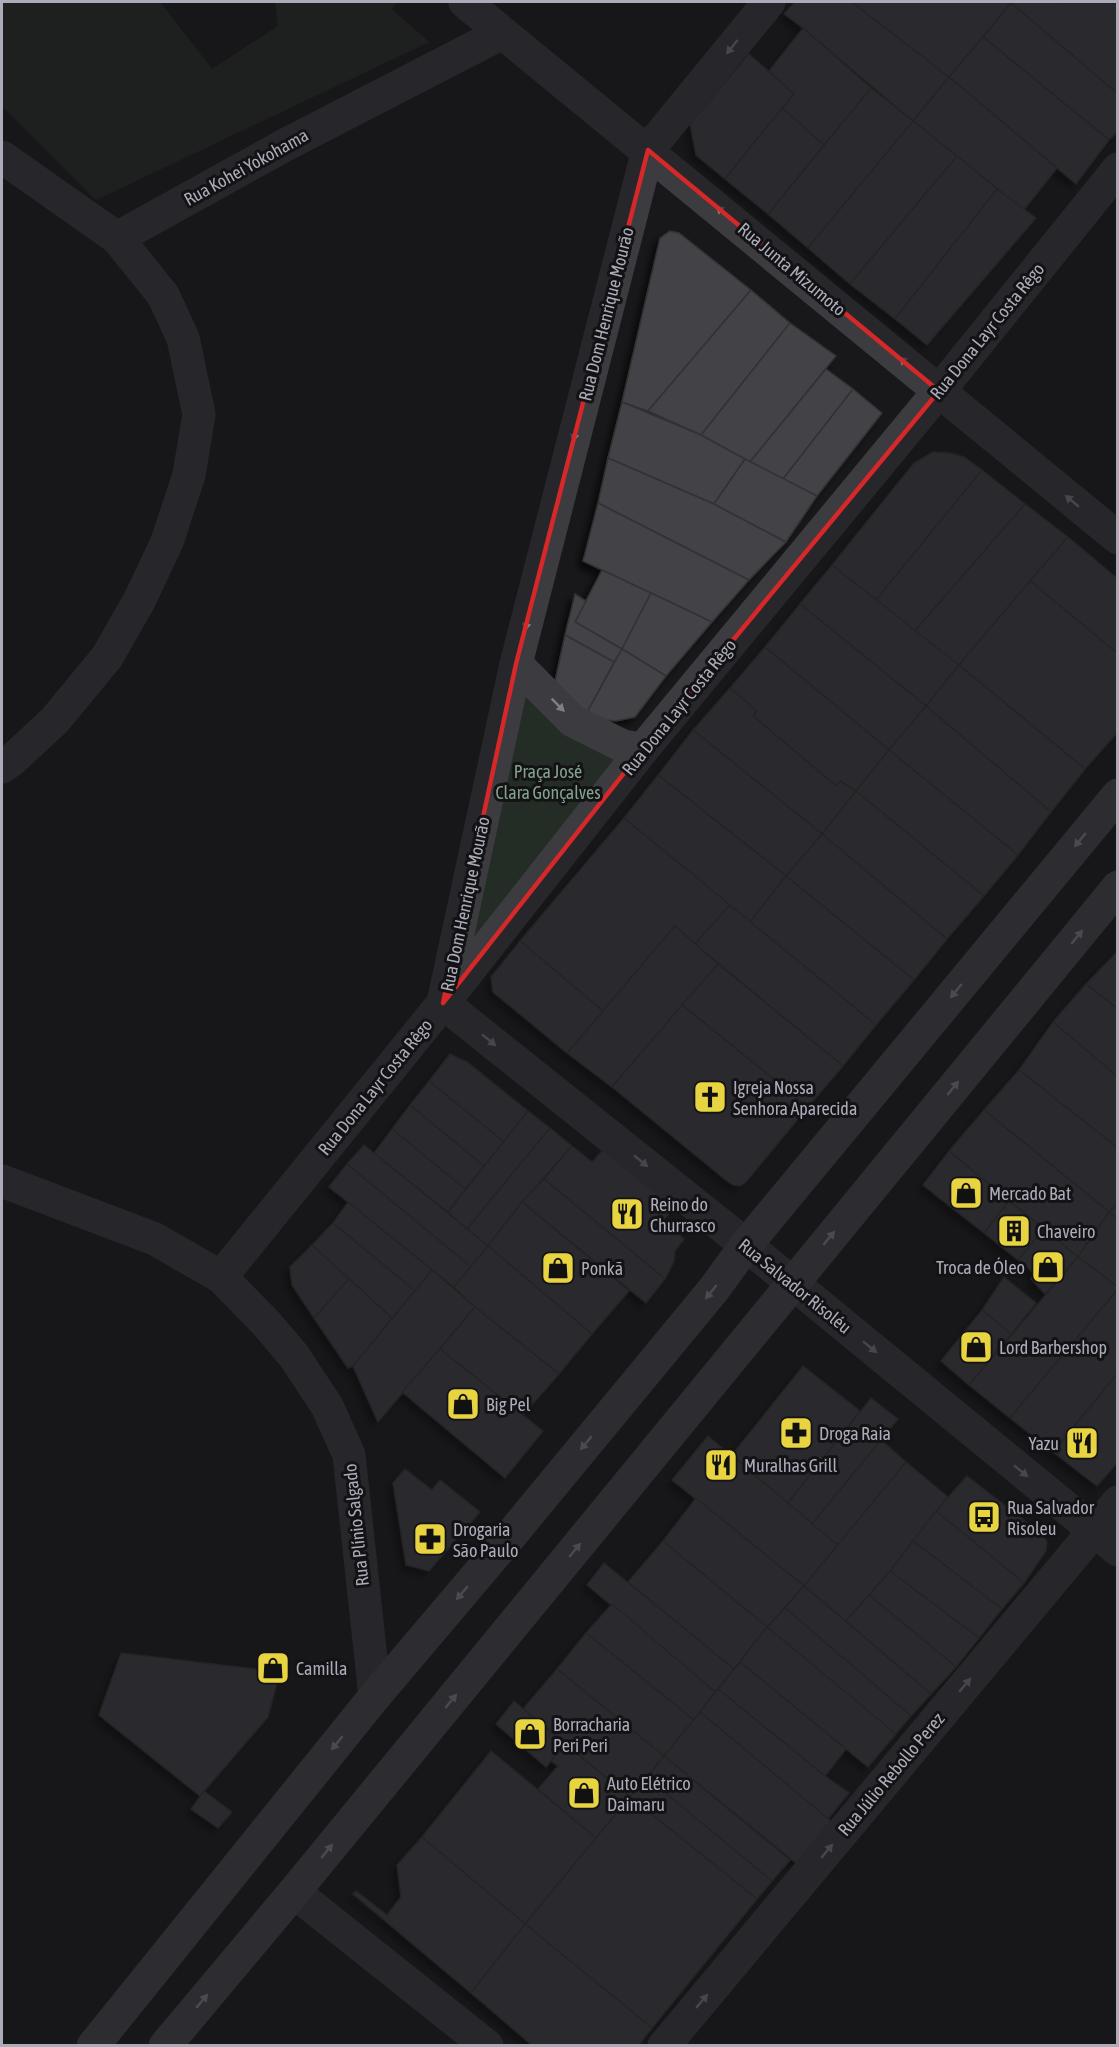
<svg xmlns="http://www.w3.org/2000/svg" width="1119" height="2047" viewBox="0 0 1119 2047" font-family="'Asap Condensed',sans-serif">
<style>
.green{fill:#242c26}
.building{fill:#424247;stroke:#333235;stroke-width:1.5;filter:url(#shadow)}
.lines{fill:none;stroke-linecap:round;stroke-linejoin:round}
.minor{stroke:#3b3b40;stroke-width:33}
.tertiary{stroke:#3b3b40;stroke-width:33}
.secondary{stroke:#47474e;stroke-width:33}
.oneway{fill:#7e7f89}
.oneway2{fill:#888994}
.marked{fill:none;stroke:#d62828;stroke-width:4.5;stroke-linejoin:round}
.labels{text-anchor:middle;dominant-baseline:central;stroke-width:6;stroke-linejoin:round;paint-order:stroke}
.street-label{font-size:18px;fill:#abacb9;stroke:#131315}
.park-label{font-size:18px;fill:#83a28b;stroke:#131315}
.poi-label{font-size:18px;fill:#abacb9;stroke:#131315;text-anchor:start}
</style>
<defs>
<filter id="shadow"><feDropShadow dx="-5.5" dy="5.5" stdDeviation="3" flood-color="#0009"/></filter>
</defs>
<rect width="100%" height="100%" fill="#18181a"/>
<g class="green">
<path d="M2,2H160L212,69L278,26L275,2H398L391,9L429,42L96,200L2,106Z"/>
<path d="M522,684L568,737L600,751L631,756L452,972Z"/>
</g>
<g class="building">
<path d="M795,2H852L949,77L913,121L803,28L784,14Z"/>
<path d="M852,2H1012L949,77Z"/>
<path d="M1012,2L1118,3V94L1011,3Z"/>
<path d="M1011,3L1118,94V131L1109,140L983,37Z"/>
<path d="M803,28L871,88L824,145L782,108L794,94L769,71Z"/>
<path d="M983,37L1109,140L1076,184L949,77Z"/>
<path d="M749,54L794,94L725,179L696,155L690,124Z"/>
<path d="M949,77L1057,168L1024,210L913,121Z"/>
<path d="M871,88L913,121L808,248L768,214Z"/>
<path d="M782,108L824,145L768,214L725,179Z"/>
<path d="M913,121L957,156L850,284L808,248Z"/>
<path d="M957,156L997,189L895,319L850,284Z"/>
<path d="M997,189L1036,218L927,345L895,319Z"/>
<path d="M670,231L679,233L751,290L648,411L622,402L660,238Z"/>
<path d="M751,290L790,323L701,435L648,411Z"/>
<path d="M790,323L836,356L750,462L701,435Z"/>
<path d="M826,369L853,389L783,479L750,462Z"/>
<path d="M853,389L882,413L817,496L783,479Z"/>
<path d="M622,402L701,435L745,459L714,504L608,458Z"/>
<path d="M933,452L950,453L964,457L982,470L876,600L832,565L914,463Z"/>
<path d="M608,458L714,504L786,542L749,580L598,503Z"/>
<path d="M745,459L817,496L786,542L714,504Z"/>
<path d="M982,470L1025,504L915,631L876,600Z"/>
<path d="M598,503L749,580L712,622L583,561Z"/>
<path d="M1025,504L1068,537L959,665L915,631Z"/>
<path d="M1068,537L1118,579V654L1030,581Z"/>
<path d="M832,565L959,665L926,706L800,604Z"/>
<path d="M602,570L651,593L622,649L575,622Z"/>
<path d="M1030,581L1118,654V732L1085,769L959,665Z"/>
<path d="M651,593L712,622L666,676L622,649Z"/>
<path d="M575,594L586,601L575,622L622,649L614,662L565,635Z"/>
<path d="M800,604L926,706L889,750L765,647Z"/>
<path d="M565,635L614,662L584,718L555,681Z"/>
<path d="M765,647L889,750L856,791L840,781L836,786L753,716L757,711L730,688Z"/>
<path d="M622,649L666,676L635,717L616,721L584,718Z"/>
<path d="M959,665L1085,769L1051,812L926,706Z"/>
<path d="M730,688L757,711L753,716L836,786L840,781L856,791L822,834L693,730Z"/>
<path d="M926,706L1051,812L1018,855L889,750Z"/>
<path d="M693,730L822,834L786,876L658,775Z"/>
<path d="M889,750L1018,855L984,896L856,791Z"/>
<path d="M658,775L786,876L750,922L624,818Z"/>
<path d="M856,791L984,896L947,939L822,834Z"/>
<path d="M624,818L730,905L695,944L675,926L603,1011L520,941Z"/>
<path d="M822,834L947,939L914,980L786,876Z"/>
<path d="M786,876L914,980L876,1025L750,922Z"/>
<path d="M730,905L876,1025L843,1066L695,944Z"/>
<path d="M675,926L718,964L612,1087L567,1053Z"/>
<path d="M520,941L603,1011L567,1053L493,992L491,977Z"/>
<path d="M1118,951V1009L1086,984Z"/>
<path d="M718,964L843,1066L808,1107L682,1005Z"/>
<path d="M1086,984L1118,1009V1077L1053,1022Z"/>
<path d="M682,1005L808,1107L746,1182L740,1186L733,1185L727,1181L612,1087Z"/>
<path d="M1053,1022L1118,1077V1148L1019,1070Z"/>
<path d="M450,1054L467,1062L528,1111L504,1142L429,1081Z"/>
<path d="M1019,1070L1118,1148V1203L1109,1212L984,1110Z"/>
<path d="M429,1081L504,1142L484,1166L410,1105Z"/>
<path d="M410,1105L484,1166L465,1189L392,1129Z"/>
<path d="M984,1110L1109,1212L1078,1257L949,1151Z"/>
<path d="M528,1111L550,1128L467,1229L448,1212Z"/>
<path d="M550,1128L572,1146L522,1202L488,1246L467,1229Z"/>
<path d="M392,1129L465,1189L448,1212L374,1153Z"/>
<path d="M364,1145L488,1246L471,1267L347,1164Z"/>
<path d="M572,1146L592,1162L603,1150L674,1207L663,1221L684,1239L675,1251L674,1261L665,1279L544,1179Z"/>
<path d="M949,1151L1009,1201L984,1233L923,1185Z"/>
<path d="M347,1164L471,1267L454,1287L329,1187Z"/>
<path d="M544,1179L665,1279L646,1303L522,1202Z"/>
<path d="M1009,1201L1044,1229L1018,1260L984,1233Z"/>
<path d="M348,1202L432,1270L415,1291L333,1223Z"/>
<path d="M522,1202L629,1291L592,1334L488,1246Z"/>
<path d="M1118,1203V1219L1109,1212Z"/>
<path d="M1109,1212L1118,1219V1287L1078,1257Z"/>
<path d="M333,1223L415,1291L392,1318L312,1245Z"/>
<path d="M1044,1229L1078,1257L1045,1294L1031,1279L1035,1274L1018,1260Z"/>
<path d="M312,1245L349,1279L314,1318L292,1285L290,1267Z"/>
<path d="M488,1246L592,1334L559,1374L475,1307L454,1287Z"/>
<path d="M1078,1257L1118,1287V1289L1010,1418L969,1385Z"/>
<path d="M432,1270L475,1307L378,1422L353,1366Z"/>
<path d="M1004,1277L1036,1303L1011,1334L982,1310Z"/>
<path d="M349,1279L392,1318L353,1366L348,1368L314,1318Z"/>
<path d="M1118,1289V1373L1053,1452L1010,1418Z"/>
<path d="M475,1307L559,1374L523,1415L440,1349Z"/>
<path d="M982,1310L1011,1334L969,1385L941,1361Z"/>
<path d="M440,1349L543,1431L505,1478L402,1392Z"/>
<path d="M803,1366L860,1411L787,1504L732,1455Z"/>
<path d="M1118,1373V1462L1097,1486L1053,1452Z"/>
<path d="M871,1398L898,1419L812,1524L787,1504Z"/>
<path d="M708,1436L838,1545L804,1586L672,1480Z"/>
<path d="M881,1440L906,1462L838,1545L812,1524Z"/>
<path d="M906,1462L948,1497L890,1571L846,1621L804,1586Z"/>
<path d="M405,1469L432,1490L440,1480L480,1512L429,1571L406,1565L393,1483Z"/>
<path d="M967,1476L1043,1535L1047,1543L1046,1551L1024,1583L936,1511Z"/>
<path d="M696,1498L804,1586L767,1627L663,1541Z"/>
<path d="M936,1511L1024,1583L1002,1609L913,1541Z"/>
<path d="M663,1541L767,1627L734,1669L628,1582Z"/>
<path d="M913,1541L1002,1609L979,1638L890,1571Z"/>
<path d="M604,1563L734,1669L715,1692L587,1585Z"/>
<path d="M890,1571L979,1638L956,1667L869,1595Z"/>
<path d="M804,1586L931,1694L911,1716L785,1608Z"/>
<path d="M869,1595L956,1667L931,1694L846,1621Z"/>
<path d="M612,1604L715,1692L694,1720L586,1633Z"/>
<path d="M785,1608L911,1716L895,1735L767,1627Z"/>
<path d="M767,1627L896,1734L868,1767L740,1662Z"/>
<path d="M586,1633L694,1720L664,1756L557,1669Z"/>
<path d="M121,1653L280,1672L268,1717L200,1796L99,1715Z"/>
<path d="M740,1662L846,1749L825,1776L718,1689Z"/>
<path d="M557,1669L664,1756L630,1797L523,1709Z"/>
<path d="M718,1689L825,1776L849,1793L828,1819L700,1712Z"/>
<path d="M514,1701L565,1744L546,1767L496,1724Z"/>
<path d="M700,1712L831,1821L796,1863L664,1756Z"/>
<path d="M565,1744L630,1797L596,1838L538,1789L558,1766L551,1761Z"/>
<path d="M491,1751L596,1838L525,1924L422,1837Z"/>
<path d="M664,1756L790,1860L772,1881L647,1778Z"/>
<path d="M647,1778L772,1881L757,1899L630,1797Z"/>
<path d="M204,1791L232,1812L218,1828L191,1809Z"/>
<path d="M630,1797L757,1899L652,2028L525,1924Z"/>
<path d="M422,1837L525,1924L471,1993L353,1894L356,1891L387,1915L401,1897L397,1865Z"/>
<path d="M525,1924L652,2028L638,2046H533L471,1993Z"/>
</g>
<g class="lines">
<g class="minor">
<path d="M2,157L117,238L285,145L502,33"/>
<path d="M516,664L573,721L623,746L643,749"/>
<path d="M2,767L12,760L55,720L107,657L139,601L167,542L189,475L199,414L183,338L163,295L117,238"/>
<path d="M2,1181L155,1239L221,1277L266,1323L294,1356L327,1406L349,1455L375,1696"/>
<path d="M746,1245L443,1003L516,664L648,150L769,2"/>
<path d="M221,1277L443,1003L643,749L939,391L1118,169"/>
<path d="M664,2046L1118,1502"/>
</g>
<g class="tertiary">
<path d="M465,2L1118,538"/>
<path d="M746,1245L1118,1550"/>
<path d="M294,1892L487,2046"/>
</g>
<g class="secondary">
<path d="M93,2046L375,1696L502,1546L714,1289L746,1245L1118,795"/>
<path d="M165,2046L294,1892L1118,887"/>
</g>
</g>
<defs><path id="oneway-solid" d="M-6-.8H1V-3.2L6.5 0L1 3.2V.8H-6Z" transform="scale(1.5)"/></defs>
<g class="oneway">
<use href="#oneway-solid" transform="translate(732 47) rotate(129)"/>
<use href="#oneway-solid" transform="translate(723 212) rotate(-140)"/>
<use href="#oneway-solid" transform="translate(906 363) rotate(-140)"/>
<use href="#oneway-solid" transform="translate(575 433) rotate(104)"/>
<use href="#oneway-solid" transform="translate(1072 501) rotate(-140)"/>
<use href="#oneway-solid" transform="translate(527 622) rotate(104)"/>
<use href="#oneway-solid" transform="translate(558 705) rotate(45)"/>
<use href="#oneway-solid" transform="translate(489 1040) rotate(39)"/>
<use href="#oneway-solid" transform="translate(641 1161) rotate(39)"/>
<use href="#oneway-solid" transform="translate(870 1347) rotate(39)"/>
<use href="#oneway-solid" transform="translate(1021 1471) rotate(39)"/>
<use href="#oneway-solid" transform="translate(965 1685) rotate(-50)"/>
<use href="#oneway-solid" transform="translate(827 1851) rotate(-50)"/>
<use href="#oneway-solid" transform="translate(702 2001) rotate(-50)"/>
</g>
<g class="oneway2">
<use href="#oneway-solid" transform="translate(1080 840) rotate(129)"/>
<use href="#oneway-solid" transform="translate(1077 937) rotate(-51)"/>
<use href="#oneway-solid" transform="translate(956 991) rotate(129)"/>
<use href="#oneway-solid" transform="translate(953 1088) rotate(-51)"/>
<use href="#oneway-solid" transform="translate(829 1238) rotate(-51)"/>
<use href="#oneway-solid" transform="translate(711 1292) rotate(129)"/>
<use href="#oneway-solid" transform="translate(586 1443) rotate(130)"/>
<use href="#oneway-solid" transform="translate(575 1550) rotate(-51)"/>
<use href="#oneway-solid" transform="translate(462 1593) rotate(130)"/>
<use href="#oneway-solid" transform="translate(451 1701) rotate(-51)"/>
<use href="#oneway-solid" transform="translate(337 1743) rotate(129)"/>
<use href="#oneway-solid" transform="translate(327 1851) rotate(-51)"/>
<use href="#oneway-solid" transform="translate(202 2001) rotate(-50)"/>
</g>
<path d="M0 0H1119V2047H0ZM648,150L939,391L643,749L443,1003L516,664Z" fill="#18181a" fill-opacity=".55" fill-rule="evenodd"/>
<path class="marked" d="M648,150L939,391L643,749L443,1003L516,664Z"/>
<defs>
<symbol id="church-square" viewBox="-11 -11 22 22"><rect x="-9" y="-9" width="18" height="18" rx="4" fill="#e8d341" stroke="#131315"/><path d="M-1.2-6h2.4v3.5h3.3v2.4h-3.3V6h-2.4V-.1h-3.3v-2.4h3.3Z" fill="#111"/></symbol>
<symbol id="shop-square" viewBox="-11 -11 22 22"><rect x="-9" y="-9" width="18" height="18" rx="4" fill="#e8d341" stroke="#131315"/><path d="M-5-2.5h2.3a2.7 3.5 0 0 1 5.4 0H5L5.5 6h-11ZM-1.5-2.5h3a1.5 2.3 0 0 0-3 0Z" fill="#111"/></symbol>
<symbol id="restaurant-square" viewBox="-11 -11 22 22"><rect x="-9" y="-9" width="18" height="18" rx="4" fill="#e8d341" stroke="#131315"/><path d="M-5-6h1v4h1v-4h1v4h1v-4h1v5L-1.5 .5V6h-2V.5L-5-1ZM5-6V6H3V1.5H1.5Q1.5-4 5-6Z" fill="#111"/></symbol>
<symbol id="building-square" viewBox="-11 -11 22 22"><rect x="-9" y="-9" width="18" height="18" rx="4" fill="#e8d341" stroke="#131315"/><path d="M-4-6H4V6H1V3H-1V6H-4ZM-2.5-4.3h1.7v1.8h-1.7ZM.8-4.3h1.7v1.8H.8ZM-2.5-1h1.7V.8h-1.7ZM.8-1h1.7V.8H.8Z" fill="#111"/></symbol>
<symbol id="pharmacy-square" viewBox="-11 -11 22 22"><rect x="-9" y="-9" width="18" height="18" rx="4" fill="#e8d341" stroke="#131315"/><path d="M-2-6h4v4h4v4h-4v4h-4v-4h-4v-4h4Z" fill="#111"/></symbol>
<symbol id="bus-square" viewBox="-11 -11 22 22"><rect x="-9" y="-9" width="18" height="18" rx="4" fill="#e8d341" stroke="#131315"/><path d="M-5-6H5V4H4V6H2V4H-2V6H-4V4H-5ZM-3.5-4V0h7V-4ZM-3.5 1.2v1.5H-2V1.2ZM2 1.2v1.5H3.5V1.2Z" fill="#111"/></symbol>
</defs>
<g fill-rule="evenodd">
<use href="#church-square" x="691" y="1078" width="38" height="38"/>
<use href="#shop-square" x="947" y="1174" width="38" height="38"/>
<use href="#restaurant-square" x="608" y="1195" width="38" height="38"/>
<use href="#building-square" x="995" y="1212" width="38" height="38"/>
<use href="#shop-square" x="1029" y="1248" width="38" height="38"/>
<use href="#shop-square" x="539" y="1249" width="38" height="38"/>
<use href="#shop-square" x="957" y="1328" width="38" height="38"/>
<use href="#shop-square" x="444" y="1385" width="38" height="38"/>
<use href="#pharmacy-square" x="777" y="1414" width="38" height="38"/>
<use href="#restaurant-square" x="1063" y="1424" width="38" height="38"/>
<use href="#restaurant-square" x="702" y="1446" width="38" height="38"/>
<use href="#bus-square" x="965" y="1498" width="38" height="38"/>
<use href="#pharmacy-square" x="411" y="1520" width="38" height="38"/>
<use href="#shop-square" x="254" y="1649" width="38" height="38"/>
<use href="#shop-square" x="511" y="1715" width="38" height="38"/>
<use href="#shop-square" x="565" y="1774" width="38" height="38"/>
</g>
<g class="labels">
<g class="street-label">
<text transform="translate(246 167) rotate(-29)">Rua Kohei Yokohama</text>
<text transform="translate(792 269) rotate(40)">Rua Junta Mizumoto</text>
<text transform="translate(606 314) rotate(-76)">Rua Dom Henrique Mourão</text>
<text transform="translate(987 331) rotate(-51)">Rua Dona Layr Costa Rêgo</text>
<text transform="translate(679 707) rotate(-51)">Rua Dona Layr Costa Rêgo</text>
<text transform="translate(465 904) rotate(-78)">Rua Dom Henrique Mourão</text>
<text transform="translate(375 1087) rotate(-51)">Rua Dona Layr Costa Rêgo</text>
<text transform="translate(795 1286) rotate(39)">Rua Salvador Risoléu</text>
<text transform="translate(356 1525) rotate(-96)">Rua Plínio Salgado</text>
<text transform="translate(891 1774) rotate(-50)">Rua Júlio Rebollo Perez</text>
</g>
<g class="park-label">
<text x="548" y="771">Praça José<tspan x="548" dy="21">Clara Gonçalves</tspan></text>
</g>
<g class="poi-label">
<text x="733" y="1087">Igreja Nossa<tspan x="733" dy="21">Senhora Aparecida</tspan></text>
<text x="989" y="1193">Mercado Bat</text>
<text x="650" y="1204">Reino do<tspan x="650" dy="21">Churrasco</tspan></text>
<text x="1037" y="1231">Chaveiro</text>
<text x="1025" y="1267" text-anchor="end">Troca de Óleo</text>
<text x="581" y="1268">Ponkã</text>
<text x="999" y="1347">Lord Barbershop</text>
<text x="486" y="1404">Big Pel</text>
<text x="819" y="1433">Droga Raia</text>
<text x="1059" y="1443" text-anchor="end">Yazu</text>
<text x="744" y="1465">Muralhas Grill</text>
<text x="1007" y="1507">Rua Salvador<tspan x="1007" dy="21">Risoleu</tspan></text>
<text x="453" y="1529">Drogaria<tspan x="453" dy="21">São Paulo</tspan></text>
<text x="296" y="1668">Camilla</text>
<text x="553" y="1724">Borracharia<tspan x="553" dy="21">Peri Peri</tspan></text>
<text x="607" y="1783">Auto Elétrico<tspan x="607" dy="21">Daimaru</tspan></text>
</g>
</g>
<rect width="1119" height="2047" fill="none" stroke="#abacb9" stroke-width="6"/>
</svg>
